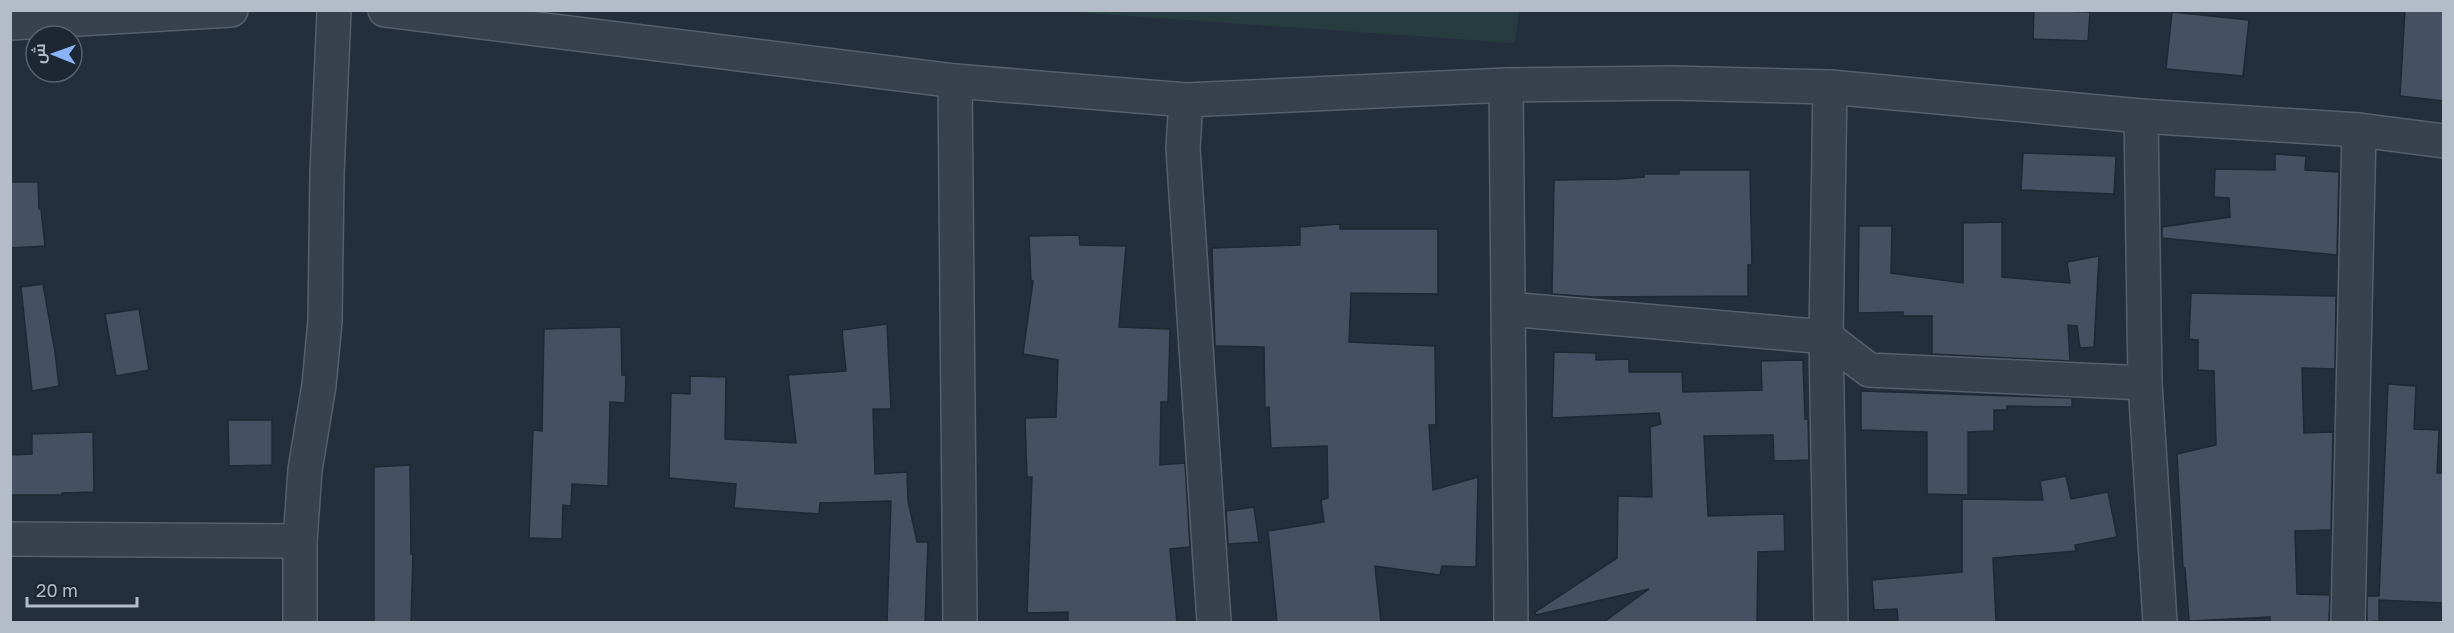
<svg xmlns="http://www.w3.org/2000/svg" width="2454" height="633" viewBox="0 0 2454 633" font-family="'Golos Text',Cairo,sans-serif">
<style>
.grass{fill:#263c3f}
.building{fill:#455162;stroke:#1f2835;stroke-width:1.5}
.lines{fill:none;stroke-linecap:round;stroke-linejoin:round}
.minor-casing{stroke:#565f6c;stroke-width:36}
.minor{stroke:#38414e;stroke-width:33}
</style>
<rect width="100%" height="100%" fill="#242f3e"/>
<path class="grass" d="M1058,11L1519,10V11L1515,43Z"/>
<g class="building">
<path d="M2034,10L2090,12L2088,41L2033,39Z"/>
<path d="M2405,10H2444V101L2400,96Z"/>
<path d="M2172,12L2249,20L2243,76L2166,69Z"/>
<path d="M2023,153L2116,156L2114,194L2021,190Z"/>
<path d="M2275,154L2306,156L2305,170L2339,172L2337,255L2162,238V227L2230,217L2229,198L2214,197L2215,169L2275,170Z"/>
<path d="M1679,170H1750L1752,265H1748V296L1593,297L1552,294L1554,180L1619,179L1644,177V174H1679Z"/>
<path d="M10,182H38L39,209H41L45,246L10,248Z"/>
<path d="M2002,222V277L2070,283L2067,262L2099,256L2094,347L2080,348L2077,326L2068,325L2070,361L1932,354V316H1903V312L1858,313L1859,226H1892L1891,273L1963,283V223Z"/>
<path d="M1340,224V229H1438V294L1351,293L1349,342L1435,346L1436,425H1429L1433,490L1478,477L1476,567L1442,566L1440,575L1375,566L1381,622H1277L1268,531L1324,522L1321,500L1328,498L1327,446L1271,448L1269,407L1265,408L1264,347L1215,346L1212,248L1300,245V227Z"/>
<path d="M1079,235L1080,245L1126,246L1119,327L1170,329L1168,402H1161L1160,465L1185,463L1190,547L1170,549L1177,622H1068V612L1027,613L1032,477H1027L1025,418L1056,417L1058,360L1023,354L1033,281H1031L1029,236Z"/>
<path d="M43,284L55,352L59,386L32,391L21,287Z"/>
<path d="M2191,293L2336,296L2335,369L2302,368L2304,433L2333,432L2331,530L2295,531L2297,594L2330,595L2329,622H2270V617L2189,621L2185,568H2183L2177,454L2216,445L2214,371L2198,370V340L2189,339Z"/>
<path d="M139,309L149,370L116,376L105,314Z"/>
<path d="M887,324L891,409H873L875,474L907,472L908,501L917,542H928L925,622H887L891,501L820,503L819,514L734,508L736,484L669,478L671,393L690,394V376L726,377L725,439L796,443L788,375L846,371L842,330Z"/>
<path d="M621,327L622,375H626L625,403L610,402L608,486L572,484L571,506L563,505L562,539L529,538L533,430L542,431L544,329Z"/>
<path d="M1554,352L1596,353V360L1629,359V372H1682L1683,392L1762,390L1761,361L1803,360L1805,419H1808L1809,460L1774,461L1773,435L1704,436L1708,516L1784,514L1785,551L1758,552L1757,622H1604L1649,589L1536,615L1535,612L1617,558L1618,496L1652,497L1650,427L1661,424L1659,413L1552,418Z"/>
<path d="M2388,384L2416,386L2414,429L2439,430L2437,473H2444V603L2379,600V621L2367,622V596H2379Z"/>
<path d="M1861,391L2072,398V407L2007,406V410H1994V431L1968,432V495L1927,494V432L1861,430Z"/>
<path d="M228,420H272V465L229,466Z"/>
<path d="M93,432L94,492L62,493V495H10V455L32,454V434Z"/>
<path d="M410,465L411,554H413L411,622H374V467Z"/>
<path d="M2066,476L2071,499L2108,492L2117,537L2075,545L2076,551L1993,558L1996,622H1898L1897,609L1874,610L1872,580L1962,572V499L2043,500L2040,481Z"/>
<path d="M1254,507L1259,542L1228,544L1226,511Z"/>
</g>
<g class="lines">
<defs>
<g id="minor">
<path d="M385,10L955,81L1186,100L1506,85L1672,83L1830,87L2141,116L2359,130L2444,141"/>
<path d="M10,23L231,10"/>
<path d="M955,81L960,622"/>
<path d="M1506,85L1511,622"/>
<path d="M1830,87L1826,337L1831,622"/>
<path d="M1186,100L1183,148L1214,622"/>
<path d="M2141,116L2145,383L2160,622"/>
<path d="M1509,309L1826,337L1869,370L2145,383"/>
<path d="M10,539L300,541"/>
<path d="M300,622V541L305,470L319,385L325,321L327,174L334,10"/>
<path d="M2348,622L2359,130"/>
</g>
</defs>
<use href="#minor" class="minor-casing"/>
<use href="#minor" class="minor"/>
</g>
<rect width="2454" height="633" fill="none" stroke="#b4bcc9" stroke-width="24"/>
<g transform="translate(54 54) rotate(271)"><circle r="28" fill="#1d2633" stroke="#59626f" stroke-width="1.5"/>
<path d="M0-4.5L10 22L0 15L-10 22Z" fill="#8ab4f8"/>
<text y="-9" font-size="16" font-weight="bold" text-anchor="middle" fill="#b4bcc9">ش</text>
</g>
<path d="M27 597v9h110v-9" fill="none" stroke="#b4bcc9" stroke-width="3"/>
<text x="36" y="597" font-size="18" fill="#b4bcc9" stroke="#1d2633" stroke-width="4.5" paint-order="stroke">20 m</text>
</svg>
